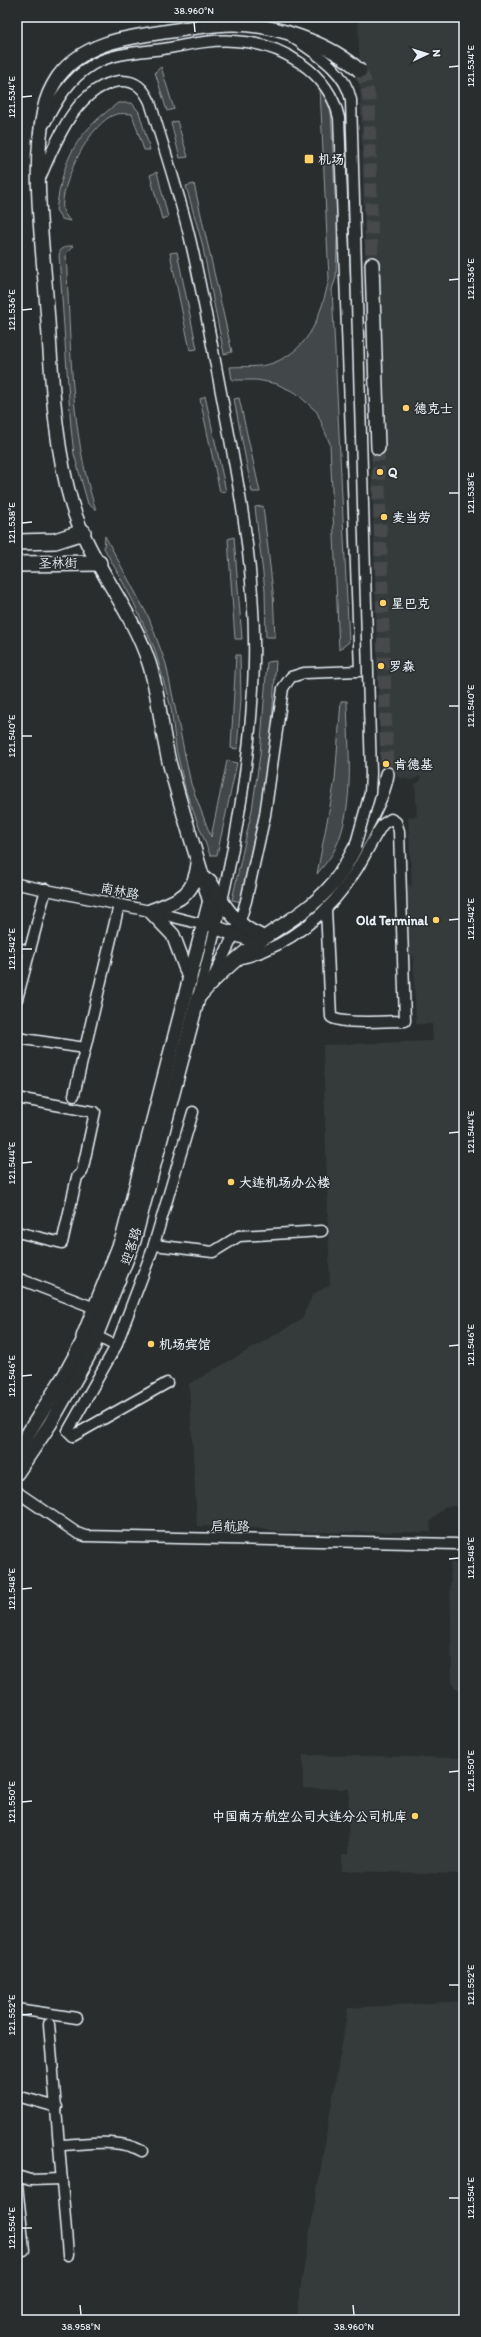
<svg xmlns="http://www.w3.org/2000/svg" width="481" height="2337" viewBox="0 0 481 2337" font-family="Itim,'LXGW WenKai TC',sans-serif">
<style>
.built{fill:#363a3b}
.green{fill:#424648;stroke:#959ca0}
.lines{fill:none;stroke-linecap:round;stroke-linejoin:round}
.major-tunnel{stroke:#464a4c;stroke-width:13;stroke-dasharray:13 6;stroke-linecap:butt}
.minor-casing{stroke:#e8f1f8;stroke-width:13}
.major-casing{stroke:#e8f1f8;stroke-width:16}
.highway-casing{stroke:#e8f1f8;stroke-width:18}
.minor{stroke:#2a2d2e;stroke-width:10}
.major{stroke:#2a2d2e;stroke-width:13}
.highway{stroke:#2a2d2e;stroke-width:15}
.minor-bridge-casing{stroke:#e8f1f8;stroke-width:13;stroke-linecap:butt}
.major-bridge-casing{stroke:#e8f1f8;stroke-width:16;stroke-linecap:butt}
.minor-bridge{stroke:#2a2d2e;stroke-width:10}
.major-bridge{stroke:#2a2d2e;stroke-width:13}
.ticks{fill:none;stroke:#e8f1f8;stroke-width:1.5}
.poi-dot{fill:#ffd166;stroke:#2a2d2e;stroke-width:1.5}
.labels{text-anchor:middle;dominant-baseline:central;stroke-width:3;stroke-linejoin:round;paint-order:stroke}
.poi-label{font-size:13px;font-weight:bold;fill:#e8f1f8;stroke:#2a2d2e;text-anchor:start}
.street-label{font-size:13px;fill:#e8f1f8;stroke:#2a2d2e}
.neatline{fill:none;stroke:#e8f1f8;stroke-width:1.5}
.ticks-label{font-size:10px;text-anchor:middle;fill:#e8f1f8}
</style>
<rect width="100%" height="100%" fill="#2a2d2e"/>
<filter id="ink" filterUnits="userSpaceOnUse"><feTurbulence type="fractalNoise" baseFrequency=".025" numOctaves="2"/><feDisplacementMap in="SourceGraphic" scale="8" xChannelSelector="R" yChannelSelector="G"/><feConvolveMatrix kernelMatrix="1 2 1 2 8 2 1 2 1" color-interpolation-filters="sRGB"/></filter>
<g filter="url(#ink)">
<g class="built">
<path d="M358,17H464V1506H445L430,1522L431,1532H283L256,1528L197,1526L189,1384L301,1320L313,1294L330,1285L323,1045L433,1041L432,1024H416L413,955H410L408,885H412L408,817L417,816L415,784L421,781L420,776L412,780L397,777L396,773L381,774Z"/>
<path d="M464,1562V1692H460L452,1684L450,1563Z"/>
<path d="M303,1755L464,1758V1877L461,1874L342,1871V1855L348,1854L349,1789L303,1788Z"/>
<path d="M464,2001V2320H295L348,2008Z"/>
</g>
<g class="green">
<path d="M161,67L174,109L167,111L155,72Z"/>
<path d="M320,88L331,110L335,195L338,206L336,278L332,289L349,642L339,650L330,444L317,412L296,393L277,384L257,380H232L230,367C244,366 260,368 273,363C311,349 321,314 329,279Z"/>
<path d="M118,103H132L139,112L150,150H144L132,114C127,114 121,113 117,114C91,119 59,186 63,210C64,214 68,218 70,221L62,219L56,210C64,157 74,135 118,103Z"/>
<path d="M177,121L188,157L180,158L171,123Z"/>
<path d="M157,172L168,217L162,219L150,175Z"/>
<path d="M194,184L232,352L224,354L202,243L186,186Z"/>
<path d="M68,246H73L66,254C71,336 69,432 96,510L88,504L74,454L71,428L59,255L61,249Z"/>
<path d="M177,252L197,349L190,350L170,253Z"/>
<path d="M205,396L226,491L220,492L200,399Z"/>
<path d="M239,398L260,492H252L234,399Z"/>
<path d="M263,506L273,592L275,637H266L265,590L255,507Z"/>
<path d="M105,536L149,618L166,664L191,784L211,837L227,761L237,763L217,855H210L186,792L176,748L171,708L155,650L133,601L104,548Z"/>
<path d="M234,537L242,639H235L228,539Z"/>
<path d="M236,655H240L241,700L237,749L231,748Z"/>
<path d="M276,661L271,737L259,823L242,902L232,900L252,810L260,755L267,662Z"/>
<path d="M341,701H347C348,749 356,805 335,849C331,858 323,866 317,874L335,780Z"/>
</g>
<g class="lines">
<g class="major-tunnel">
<path d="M360,71L365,81L369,97L372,264"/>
<path d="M378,448L387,774"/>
</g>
<defs>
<g id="minor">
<path d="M45,123C57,100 69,79 92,65C112,53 140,52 163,49C186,45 211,39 235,41C281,43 329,72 339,118L360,671L304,673L291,677L283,688L265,815L246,901L239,924L213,978"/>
<path d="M40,178C55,144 76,86 120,81C136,80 144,89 150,102C164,149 180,195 191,243C204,299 214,357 225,413C241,496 256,579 254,663C251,776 228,887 198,996"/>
<path d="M17,884L150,911L209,926"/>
<path d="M17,948L30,951"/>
<path d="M237,959C287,949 331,912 357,869C366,854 373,838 383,824L391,819L396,822L399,831L405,1021C390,1021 342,1025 331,1017L326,909"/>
<path d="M17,999L46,889"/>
<path d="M17,1038L85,1048"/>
<path d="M74,1095L119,905"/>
<path d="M17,1098L95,1112L82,1172L77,1177L62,1243L17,1232"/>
<path d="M154,1245L213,1252L239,1236L322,1231"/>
<path d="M17,1278L95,1308"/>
<path d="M96,1336L116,1346"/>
<path d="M167,1383L73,1436L68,1431L116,1346L152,1251L193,1112"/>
<path d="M17,1492L77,1533L85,1536L456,1544"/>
<path d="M17,2009L77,2018"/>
<path d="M49,2024L68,2255"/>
<path d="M17,2096L57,2107"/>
<path d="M60,2145C87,2144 118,2138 142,2151"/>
<path d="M17,2176L30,2180L62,2179"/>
<path d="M17,2185L24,2250"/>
</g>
<g id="major">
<path d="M190,28C144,36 88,36 58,77C52,86 46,99 44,110C32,166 42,238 46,295C52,365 52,438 72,505C89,562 131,607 149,663C160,697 161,734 171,769C185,822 203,874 217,928L258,942"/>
<path d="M372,264L378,448"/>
<path d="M210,881C222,903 235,925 259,935"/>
<path d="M190,980L173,935L150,911C178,900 194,897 198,864"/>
<path d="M17,1451L64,1376L83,1341V1337L123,1236L209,904"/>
<path d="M17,1473L50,1424L94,1346L96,1336L134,1241L198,998C215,977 236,959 258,942C283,924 309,911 330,887C344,872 353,851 363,833C372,814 384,794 387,774"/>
</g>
<g id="highway">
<path d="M17,542L55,541L83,532"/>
<path d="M17,564L99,563"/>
</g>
</defs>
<use href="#minor" class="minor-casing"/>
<use href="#major" class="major-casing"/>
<use href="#highway" class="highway-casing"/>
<use href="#minor" class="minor"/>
<use href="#major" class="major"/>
<use href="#highway" class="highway"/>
<defs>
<path id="minor-bridge" d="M292,37C316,54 345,70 351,100L371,773L370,793L355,847"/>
<path id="major-bridge" d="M190,28C204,26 218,24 233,24C273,24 331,43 360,71"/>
</defs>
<use href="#minor-bridge" class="minor-bridge-casing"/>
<use href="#major-bridge" class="major-bridge-casing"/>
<use href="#minor-bridge" class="minor-bridge"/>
<use href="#major-bridge" class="major-bridge"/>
</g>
</g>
<path class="ticks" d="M194,22L195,32M449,67L459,66M22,97L32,96M449,280L459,279M22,310L32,309M449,493H459M22,523L32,522M449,706H459M22,736H32M449,920L459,919M22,949H32M449,1133L459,1132M22,1163L32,1162M449,1346L459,1345M22,1376L32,1375M449,1559L459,1558M22,1589L32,1588M449,1772L459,1771M22,1802L32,1801M449,1985H459M22,2015L32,2014M449,2198H459M22,2228H32M80,2305L81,2315M353,2305L354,2315"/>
<g class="poi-dot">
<rect x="304" y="154" width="10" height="10" rx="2"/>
<circle cx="406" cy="408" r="4"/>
<circle cx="380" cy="472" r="4"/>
<circle cx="384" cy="517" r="4"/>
<circle cx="383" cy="603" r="4"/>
<circle cx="381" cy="666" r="4"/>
<circle cx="386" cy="764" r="4"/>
<circle cx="436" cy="920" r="4"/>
<circle cx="231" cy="1182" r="4"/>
<circle cx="151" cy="1344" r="4"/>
<circle cx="415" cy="1816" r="4"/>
</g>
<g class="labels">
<g class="poi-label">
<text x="318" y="159">机场</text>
<text x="414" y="408">德克士</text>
<text x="388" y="472">Q</text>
<text x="392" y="517">麦当劳</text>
<text x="391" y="603">星巴克</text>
<text x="389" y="666">罗森</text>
<text x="394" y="764">肯德基</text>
<text x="428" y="920" text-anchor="end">Old Terminal</text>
<text x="239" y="1182">大连机场办公楼</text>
<text x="159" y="1344">机场宾馆</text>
<text x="407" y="1816" text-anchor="end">中国南方航空公司大连分公司机库</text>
</g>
<g class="street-label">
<text transform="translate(58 563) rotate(-1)">圣林街</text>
<text transform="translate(120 891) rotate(11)">南林路</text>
<text transform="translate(131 1246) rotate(-72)">迎客路</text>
<text transform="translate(230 1526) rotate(1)">启航路</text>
</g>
</g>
<rect width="481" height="2337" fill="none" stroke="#2a2d2e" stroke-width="44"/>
<g transform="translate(427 54) rotate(86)" stroke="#2a2d2e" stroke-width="3" paint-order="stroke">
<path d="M0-3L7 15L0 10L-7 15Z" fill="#e8f1f8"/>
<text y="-6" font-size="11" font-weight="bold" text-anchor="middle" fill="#e8f1f8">N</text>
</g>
<rect x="22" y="22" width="437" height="2293" class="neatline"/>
<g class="ticks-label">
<text x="194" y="14">38.960°N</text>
<text transform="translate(470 66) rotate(-90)" y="4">121.534°E</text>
<text transform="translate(11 97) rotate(-90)" y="4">121.534°E</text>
<text transform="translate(470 279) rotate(-90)" y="4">121.536°E</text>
<text transform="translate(11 310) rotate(-90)" y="4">121.536°E</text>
<text transform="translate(470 493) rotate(-90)" y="4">121.538°E</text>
<text transform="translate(11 523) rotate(-90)" y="4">121.538°E</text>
<text transform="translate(470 706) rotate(-90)" y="4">121.540°E</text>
<text transform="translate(11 736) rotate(-90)" y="4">121.540°E</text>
<text transform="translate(470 919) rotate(-90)" y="4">121.542°E</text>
<text transform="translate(11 949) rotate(-90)" y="4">121.542°E</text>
<text transform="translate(470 1132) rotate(-90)" y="4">121.544°E</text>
<text transform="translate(11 1163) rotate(-90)" y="4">121.544°E</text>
<text transform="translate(470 1345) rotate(-90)" y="4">121.546°E</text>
<text transform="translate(11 1376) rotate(-90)" y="4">121.546°E</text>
<text transform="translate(470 1558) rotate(-90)" y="4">121.548°E</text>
<text transform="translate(11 1589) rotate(-90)" y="4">121.548°E</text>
<text transform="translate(470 1771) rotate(-90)" y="4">121.550°E</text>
<text transform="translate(11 1802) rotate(-90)" y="4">121.550°E</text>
<text transform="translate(470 1985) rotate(-90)" y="4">121.552°E</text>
<text transform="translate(11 2015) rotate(-90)" y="4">121.552°E</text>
<text transform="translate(470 2198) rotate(-90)" y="4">121.554°E</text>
<text transform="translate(11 2228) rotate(-90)" y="4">121.554°E</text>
<text x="81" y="2330">38.958°N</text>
<text x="354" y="2330">38.960°N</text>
</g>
</svg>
